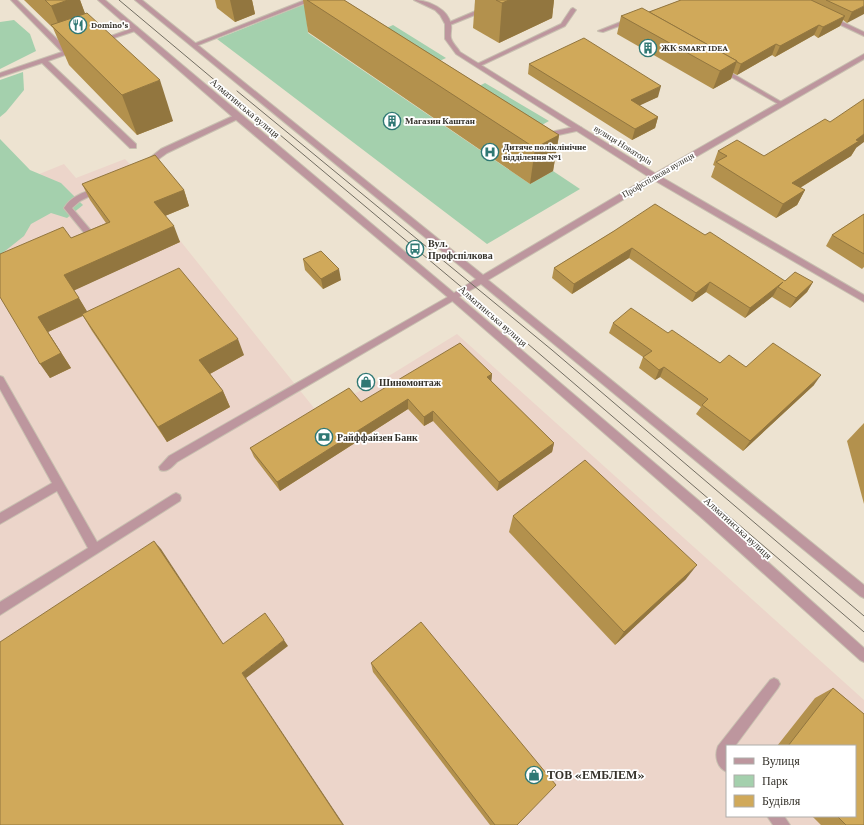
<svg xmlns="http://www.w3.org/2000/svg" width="864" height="825" viewBox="0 0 864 825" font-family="'Crimson Pro',serif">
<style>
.industrial{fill:#ecd5ca;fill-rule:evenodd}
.green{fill:#a4d0ad}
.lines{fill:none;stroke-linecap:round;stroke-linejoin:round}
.service-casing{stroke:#c8c0b0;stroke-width:2}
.minor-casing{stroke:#c8c0b0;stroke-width:2}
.tertiary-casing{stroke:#c8c0b0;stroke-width:2}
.service{fill:#bd969e;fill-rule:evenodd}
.minor{fill:#bd969e;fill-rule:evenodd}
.tertiary{fill:#bd969e;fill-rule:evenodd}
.tram{stroke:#726d62;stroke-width:1}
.wall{fill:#b3914d}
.shaded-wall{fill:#92763f}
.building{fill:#d0a95a;stroke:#92763f}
.labels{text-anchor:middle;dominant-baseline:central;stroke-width:3.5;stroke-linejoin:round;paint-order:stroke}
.far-poi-label{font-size:9px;font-weight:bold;fill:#35322b;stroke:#fff;text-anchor:start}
.far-street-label{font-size:9px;fill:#35322b;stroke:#fff}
.street-label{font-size:10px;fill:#35322b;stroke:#fff}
.poi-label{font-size:10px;font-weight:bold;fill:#35322b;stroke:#fff;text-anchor:start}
.near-poi-label{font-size:12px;font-weight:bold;fill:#35322b;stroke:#fff;text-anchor:start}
</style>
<rect width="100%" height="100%" fill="#ede3d1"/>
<path class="industrial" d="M125,159L143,178L162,218L318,413L392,374L457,334L864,700V825H0V190L64,164L76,178ZM727,746H855V816H727Z"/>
<g class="green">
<path d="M305,4L308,33L530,184L553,171L580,189L487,244L217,39Z"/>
<path d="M14,20L30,34L36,51L0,69V22Z"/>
<path d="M393,25L446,58L429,66L375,33Z"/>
<path d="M23,72L24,90L6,112L0,117V80Z"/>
<path d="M485,83L549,121L531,131L467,92Z"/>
<path d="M0,139L30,170L61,183L83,205L67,218L51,213L31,224L24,236L0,255Z"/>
</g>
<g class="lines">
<defs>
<g id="service">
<path d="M11,0H17L68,50L79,48V50L48,61L136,144V148H130L42,63L0,77V73L62,52Z"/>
<path d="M305,0L311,1L196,46L191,45Z"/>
<path d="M493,0H499L497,6L450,25L445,24L492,4Z"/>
<path d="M573,8L576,10L565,26L480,66L475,65L561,24L571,9Z"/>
<path d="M633,17L636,19L635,20L603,32L598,31Z"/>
<path d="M136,27L138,28V30L102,42L97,41Z"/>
<path d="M719,68H723L785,104L780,105L719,70Z"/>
<path d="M235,115H241L242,117L167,153L149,166H146L142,164L161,149Z"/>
<path d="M578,126L582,128L581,130L545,138L541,136L542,134Z"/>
<path d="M95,188H98L102,190L80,201L72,208L93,233L89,236L86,235L64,208C71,196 83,193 95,188Z"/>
<path d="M453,294L457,297L456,299L177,462C172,467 167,473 160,470L159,467L169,456Z"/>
<path d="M0,376L3,377L97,542L172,495L176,493L180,495L181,498L180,501L0,615V602L88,548L57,491L0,524V513L52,483L0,389Z"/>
<path d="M774,678L778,680L780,684L778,688L735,746H727V772C717,768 714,756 718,746L770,680Z"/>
<path d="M767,816H784L790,825H773Z"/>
</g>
<g id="minor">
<path d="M414,0C428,0 449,9 451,25C452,29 450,34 451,38C452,43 458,48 460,52L658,175L864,295V302L652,179L456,54L445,39V24L440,15L435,10Z"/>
<path d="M828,17H832L864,32V36L828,19Z"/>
</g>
<path id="tertiary" d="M98,0H105L454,293L476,279L135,0H142L483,275L652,175L864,54V59L658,179L488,280L864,585V598L860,596L481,284L459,297L711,511L864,648V662L860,660L703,519L450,299L235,119Z"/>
</defs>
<use href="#service" class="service-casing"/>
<use href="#minor" class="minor-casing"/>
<use href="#tertiary" class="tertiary-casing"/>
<use href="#service" class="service"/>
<use href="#minor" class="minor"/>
<use href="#tertiary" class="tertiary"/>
<g class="tram">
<path d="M119,0L465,290L864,632"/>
<path d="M237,91L552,350L864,616"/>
</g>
</g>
<g class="wall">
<path d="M24,0H80L85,14L173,121L137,135L69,65L53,28Z"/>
<path d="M215,0H252L255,14L235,22L217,8Z"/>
<path d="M303,0H344L559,135L553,171L530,184L308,32Z"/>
<path d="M475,0H554L552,18L499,43L473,28Z"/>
<path d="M681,0H864L847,23L843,20L840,26L818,38L814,35L775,57L772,55L737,75L733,73L731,79L713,89L617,34L621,16L649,12Z"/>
<path d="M529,64L658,97L639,105L658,117L655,128L632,140L528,74Z"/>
<path d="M856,148L851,156L800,188L805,190L797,205L776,218L711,177L715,166L713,165L718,151L764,156Z"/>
<path d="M82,184L184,190L189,206L165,216L180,242L74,290L87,312L244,355L210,374L223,391L230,407L167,442L92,331L83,316L48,332L71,368L50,378L0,297L71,238L106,223L90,200Z"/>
<path d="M864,214V267L862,269L826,246L832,235Z"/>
<path d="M614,231L705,235L785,281L813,282L807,292L790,308L772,297L773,296L745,318L706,292L692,302L629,258L572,294L552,278L554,268Z"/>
<path d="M303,259L341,280L323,289L305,270Z"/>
<path d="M613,323L668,333L720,363L746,367L814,385L743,451L696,414L701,407L660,377L655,380L639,368L643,357L609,333Z"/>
<path d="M492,374L491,381L554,443L552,452L497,491L433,421L424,426L408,409L280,491L254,457L250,448L361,402Z"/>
<path d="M864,423V504L847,441Z"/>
<path d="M513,516L686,579L615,645L509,532Z"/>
<path d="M371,663L517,825H490L373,672Z"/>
<path d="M833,688L864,714V825H821L812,816H855V746H777L815,698Z"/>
</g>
<g class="shaded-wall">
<path d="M68,0H80L92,32L64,38L51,6Z"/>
<path d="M230,0H252L255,14L235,22Z"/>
<path d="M509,0H554L552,18L499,43L502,3Z"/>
<path d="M864,6V14L847,23L852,12Z"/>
<path d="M845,16L840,26L818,38L823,27Z"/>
<path d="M819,25L814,35L775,57L780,46Z"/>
<path d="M776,44L772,55L737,75L741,64Z"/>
<path d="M737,61L731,79L713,89L720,71Z"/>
<path d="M160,80L173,121L137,135L122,95Z"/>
<path d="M661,86L658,97L628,111L631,100Z"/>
<path d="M658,117L655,128L632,140L635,129Z"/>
<path d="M864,134V142L856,148L851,156L785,197L792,183Z"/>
<path d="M559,135L553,171L530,184L535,148Z"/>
<path d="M184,190L189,206L160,218L154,202Z"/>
<path d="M805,190L797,205L776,218L783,204Z"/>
<path d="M174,226L180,242L73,291L64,275Z"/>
<path d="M632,248L629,258L572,294L574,284Z"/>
<path d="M339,269L341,280L323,289L321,279Z"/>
<path d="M710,282L706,292L692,302L696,293Z"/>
<path d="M783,282L778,287L773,296L745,318L750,308Z"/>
<path d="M813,282L807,292L790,308L796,298Z"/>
<path d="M79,298L88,313L48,332L71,368L50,378L40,364L38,317Z"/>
<path d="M238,339L244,355L206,376L199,360Z"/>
<path d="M664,367L660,377L655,380L659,370Z"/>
<path d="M492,374L491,384L487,377Z"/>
<path d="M821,375L814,385L743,451L750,441Z"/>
<path d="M223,391L230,407L167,442L158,427Z"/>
<path d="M408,399V409L280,491L277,482Z"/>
<path d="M433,411V421L424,426V417Z"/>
<path d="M554,443L552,452L497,491L499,482Z"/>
<path d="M154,541L161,549L228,651L223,644Z"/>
<path d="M697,565L686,579L615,645L624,632Z"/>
<path d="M284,640L288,646L246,678L344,825H343L242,673Z"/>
</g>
<g class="building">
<path d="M45,0H68L51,6Z"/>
<path d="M307,0H344L559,135L535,148Z"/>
<path d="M496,0H509L502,3Z"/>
<path d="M681,0H811L845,16L823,27L819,25L780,46L776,44L741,64L737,62V61L649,12Z"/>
<path d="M826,0H864V6L852,12Z"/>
<path d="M642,8L737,61L720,71L621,16Z"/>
<path d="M87,13L160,80L122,95L51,25Z"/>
<path d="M584,38L661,86L631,100L658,117L635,129L529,64Z"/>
<path d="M864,99V134L856,140L859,141L792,183L805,190L783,204L716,162L727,156L718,151L737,140L764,156L825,119L830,122Z"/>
<path d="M155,155L184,190L154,202L174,226L64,275L79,298L38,317L61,353L40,364L0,297V254L63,227L71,238L110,222L82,184Z"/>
<path d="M655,204L705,235L710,232L785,281L795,272L813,282L796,298L778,287L783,282L750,308L710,282L696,293L632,248L574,284L554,268L614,231Z"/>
<path d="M864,214V254L832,235Z"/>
<path d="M321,251L339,269L321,279L303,259Z"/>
<path d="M179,268L238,339L199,360L223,391L158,427L82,314Z"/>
<path d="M631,308L668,333L672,330L720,363L729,355L746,367L773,343L821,375L750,441L702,405L708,399L664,367L659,370L643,357L652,351L613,323Z"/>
<path d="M460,343L492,374L487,377L554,443L499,482L433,411L424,417L408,399L277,482L250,448L349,388L361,402Z"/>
<path d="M585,460L697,565L624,632L513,516Z"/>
<path d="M154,541L223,644L265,613L284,640L242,673L343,825H0V642Z"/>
<path d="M421,622L556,785L517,825H495L371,663Z"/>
<path d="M833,688L864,714V825H846L837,816H855V746H788Z"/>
</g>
<defs>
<symbol id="restaurant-ring" viewBox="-11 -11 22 22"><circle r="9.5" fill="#fff" stroke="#2f7874" stroke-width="1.5"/><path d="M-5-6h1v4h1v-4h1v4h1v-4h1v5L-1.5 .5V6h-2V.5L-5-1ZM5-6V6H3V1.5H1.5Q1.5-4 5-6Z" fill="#2f7874"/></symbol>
<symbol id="building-ring" viewBox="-11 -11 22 22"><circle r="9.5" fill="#fff" stroke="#2f7874" stroke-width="1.5"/><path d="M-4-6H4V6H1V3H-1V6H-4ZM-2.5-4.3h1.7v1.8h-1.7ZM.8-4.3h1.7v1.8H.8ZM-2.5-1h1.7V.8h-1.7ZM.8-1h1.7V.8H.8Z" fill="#2f7874"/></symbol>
<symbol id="hospital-ring" viewBox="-11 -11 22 22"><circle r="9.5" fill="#fff" stroke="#2f7874" stroke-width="1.5"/><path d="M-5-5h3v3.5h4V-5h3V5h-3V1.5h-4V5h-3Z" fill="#2f7874"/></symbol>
<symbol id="bus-ring" viewBox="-11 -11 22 22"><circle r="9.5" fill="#fff" stroke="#2f7874" stroke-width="1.5"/><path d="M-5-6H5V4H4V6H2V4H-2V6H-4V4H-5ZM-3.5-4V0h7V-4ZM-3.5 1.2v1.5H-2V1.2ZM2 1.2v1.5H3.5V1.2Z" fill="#2f7874"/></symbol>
<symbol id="shop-ring" viewBox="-11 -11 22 22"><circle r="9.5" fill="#fff" stroke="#2f7874" stroke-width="1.5"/><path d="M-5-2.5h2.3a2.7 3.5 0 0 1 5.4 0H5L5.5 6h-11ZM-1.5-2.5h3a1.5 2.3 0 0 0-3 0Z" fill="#2f7874"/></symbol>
<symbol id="bank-ring" viewBox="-11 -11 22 22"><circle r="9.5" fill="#fff" stroke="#2f7874" stroke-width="1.5"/><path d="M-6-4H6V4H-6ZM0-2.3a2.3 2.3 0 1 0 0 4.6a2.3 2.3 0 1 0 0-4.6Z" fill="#2f7874"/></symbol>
</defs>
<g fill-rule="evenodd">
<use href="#restaurant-ring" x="68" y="15" width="20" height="20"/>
<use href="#building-ring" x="638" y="38" width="20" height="20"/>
<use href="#building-ring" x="382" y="111" width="20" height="20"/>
<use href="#hospital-ring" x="480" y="142" width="20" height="20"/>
<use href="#bus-ring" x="405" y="239" width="20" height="20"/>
<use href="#shop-ring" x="356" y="372" width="20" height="20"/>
<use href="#bank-ring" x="314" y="427" width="20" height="20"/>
<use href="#shop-ring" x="524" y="765" width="20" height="20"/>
</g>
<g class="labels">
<g class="far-poi-label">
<text x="91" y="25">Domino's</text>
<text x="661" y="48">ЖК SMART IDEA</text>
<text x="405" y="121">Магазин Каштан</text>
<text x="503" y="147">Дитяче поліклінічне<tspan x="503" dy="10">відділення №1</tspan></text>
</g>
<g class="far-street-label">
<text transform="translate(623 145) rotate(32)">вулиця Новаторів</text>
<text transform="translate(658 175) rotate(-30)">Профспілкова вулиця</text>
</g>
<g class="street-label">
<text transform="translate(245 108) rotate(40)">Алматинська вулиця</text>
<text transform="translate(493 316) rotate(41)">Алматинська вулиця</text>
<text transform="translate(738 528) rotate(42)">Алматинська вулиця</text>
</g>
<g class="poi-label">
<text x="428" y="243">Вул.<tspan x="428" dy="12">Профспілкова</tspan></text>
<text x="379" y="382">Шиномонтаж</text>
<text x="337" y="437">Райффайзен Банк</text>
</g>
<g class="near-poi-label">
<text x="547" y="775">ТОВ «ЕМБЛЕМ»</text>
</g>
</g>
<rect x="726" y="745" width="130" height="72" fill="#ffffff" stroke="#aeadaa"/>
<rect x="734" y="758" width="20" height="6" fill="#bd969e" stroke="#aeadaa"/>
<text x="762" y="765" font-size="12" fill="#35322b">Вулиця</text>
<rect x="734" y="775" width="20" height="12" fill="#a4d0ad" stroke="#aeadaa"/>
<text x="762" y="785" font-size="12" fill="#35322b">Парк</text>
<rect x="734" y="795" width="20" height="12" fill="#d0a95a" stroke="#aeadaa"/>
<text x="762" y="805" font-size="12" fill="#35322b">Будівля</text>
</svg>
